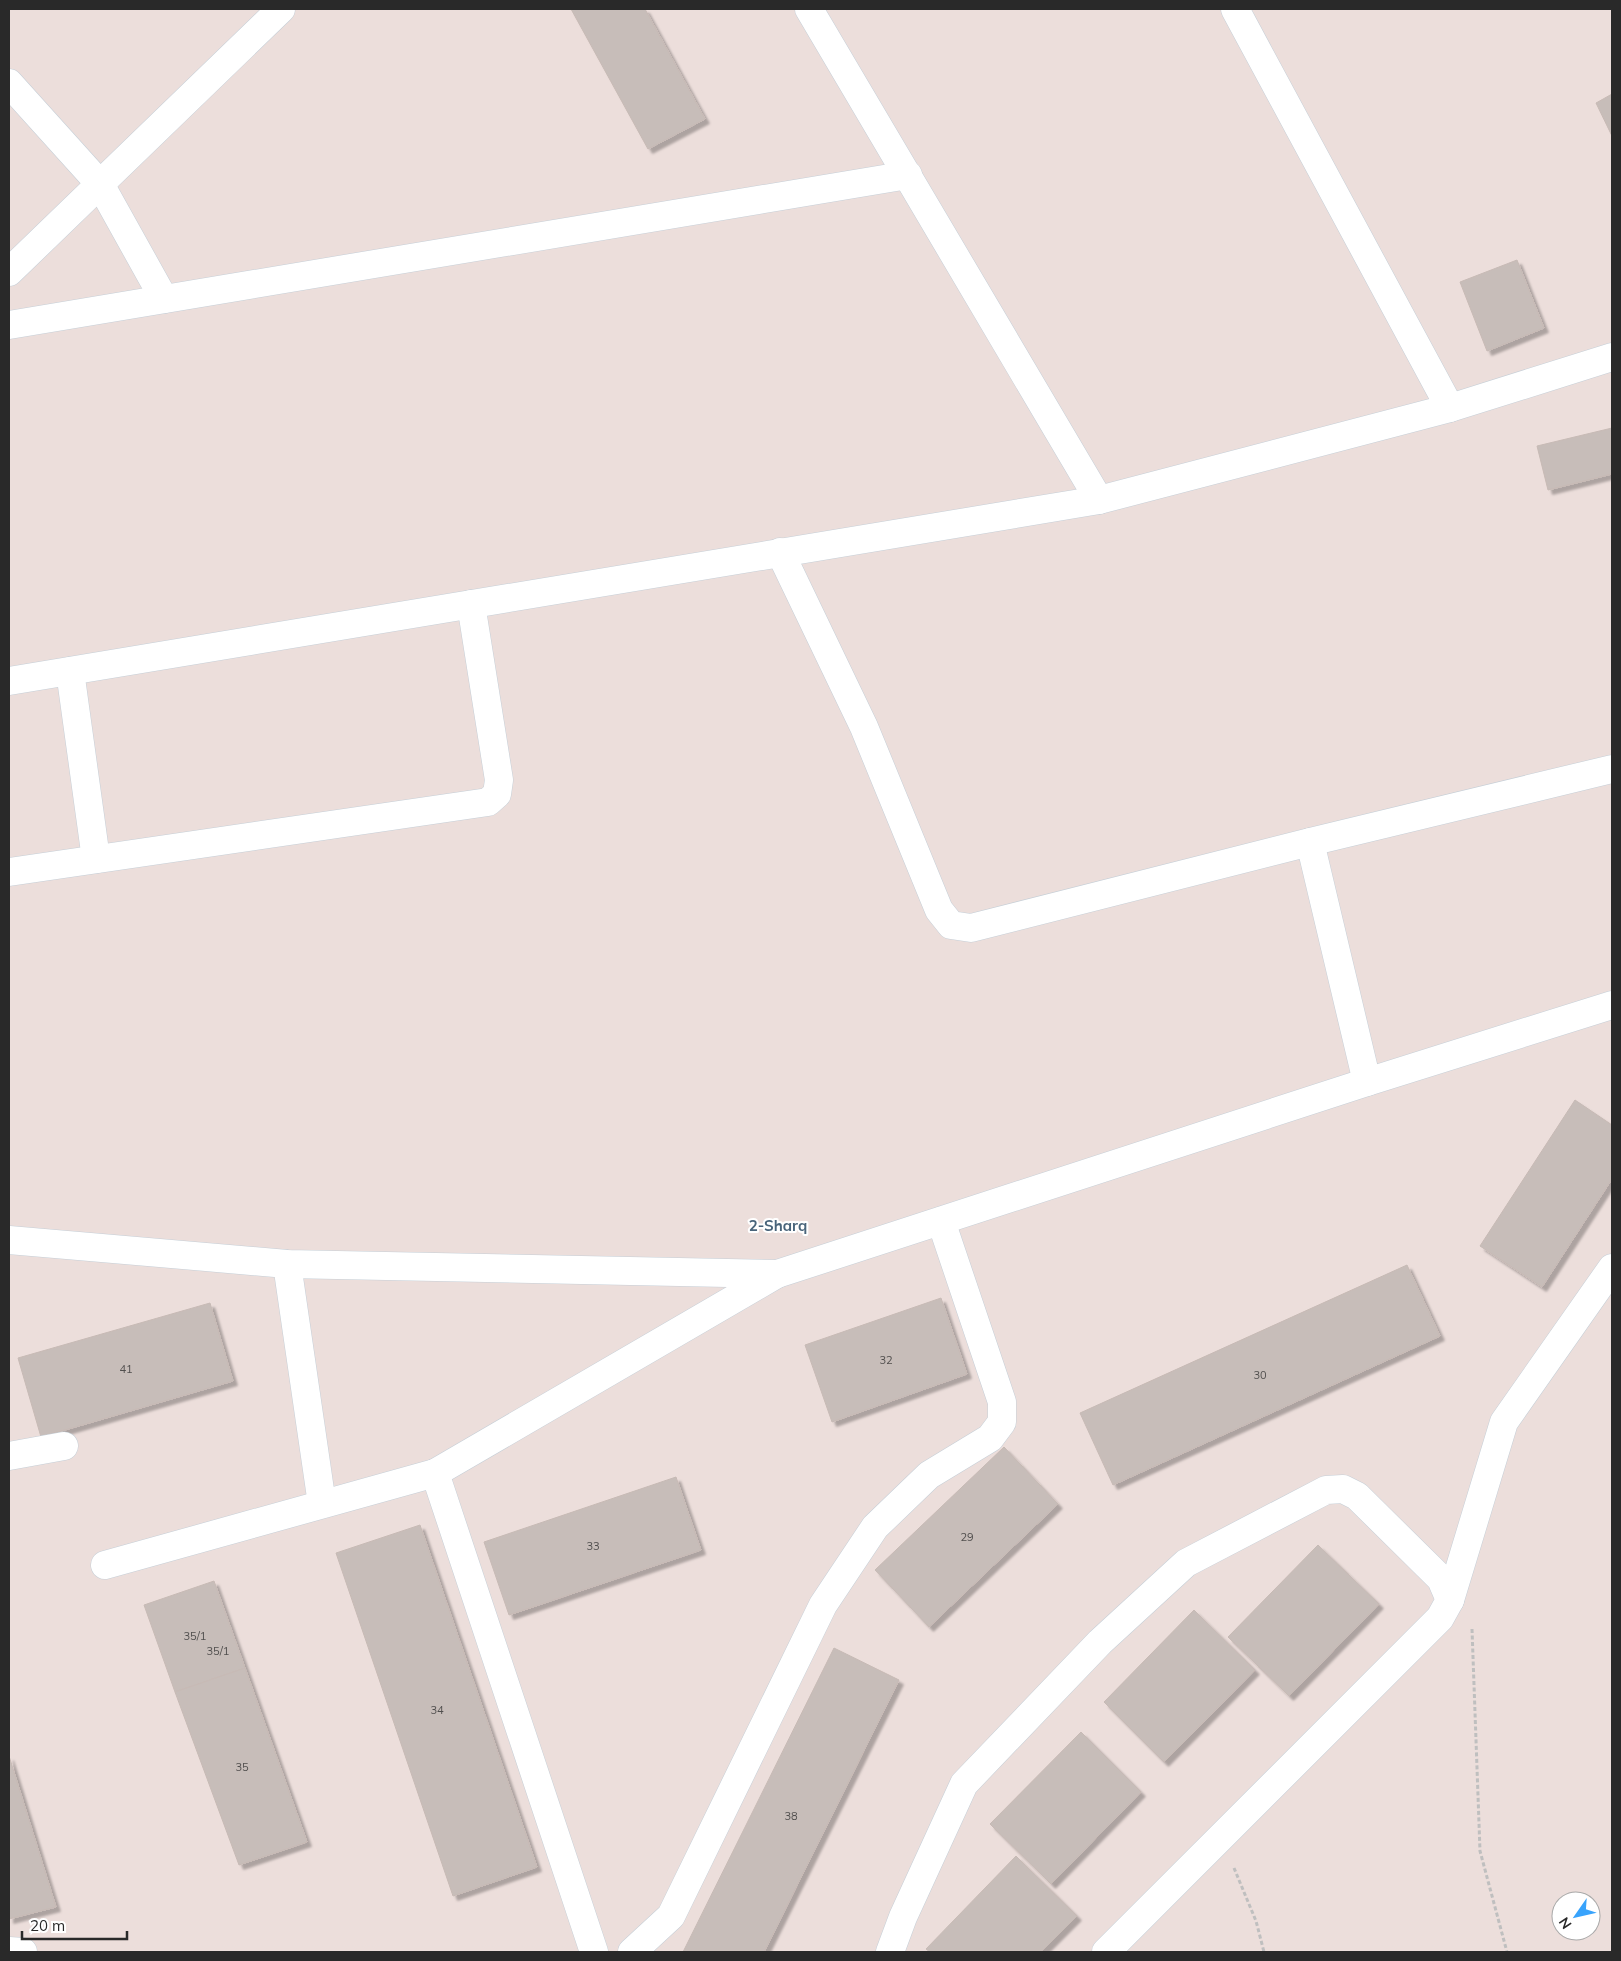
<svg xmlns="http://www.w3.org/2000/svg" width="1621" height="1961" viewBox="0 0 1621 1961" font-family="Mulish,sans-serif">
<style>
.building{fill:#c7bdb9;stroke:#c7bab5;filter:url(#shadow)}
.lines{fill:none;stroke-linecap:round;stroke-linejoin:round}
.minor-casing{stroke:#c6cfd7;stroke-width:29}
.path{stroke:#bfbfbf;stroke-width:3;stroke-dasharray:4 2.5;stroke-linecap:butt}
.minor{stroke:#fff;stroke-width:28}
.labels{text-anchor:middle;dominant-baseline:central;stroke-width:4;stroke-linejoin:round;paint-order:stroke}
.number-label{font-size:11px;fill:#504e4d}
.neighbourhood-label{font-size:15px;font-weight:bold;fill:#49647a;stroke:#fff}
</style>
<defs>
<filter id="shadow"><feDropShadow dx="4.5" dy="4.5" stdDeviation="1" flood-color="#0004"/></filter>
</defs>
<rect width="100%" height="100%" fill="#ecdedb"/>
<g class="building">
<path d="M571,9H645L705,119L648,149Z"/>
<path d="M1612,94V136L1596,103Z"/>
<path d="M1517,260L1544,328L1487,351L1460,282Z"/>
<path d="M1612,428V474L1548,490L1537,446Z"/>
<path d="M1575,1100L1612,1125V1179L1542,1287L1480,1246Z"/>
<path d="M1407,1265L1440,1336L1113,1485L1080,1413Z"/>
<path d="M941,1298L967,1374L832,1422L805,1345Z"/>
<path d="M210,1303L233,1381L41,1437L18,1358Z"/>
<path d="M1004,1447L1058,1504L929,1627L875,1570Z"/>
<path d="M676,1477L701,1550L509,1615L484,1542Z"/>
<path d="M420,1525L537,1867L453,1896L336,1553Z"/>
<path d="M1318,1545L1379,1604L1289,1696L1228,1637Z"/>
<path d="M214,1581L245,1668L175,1692L144,1605Z"/>
<path d="M1194,1610L1255,1670L1164,1762L1104,1702Z"/>
<path d="M834,1648L899,1680L764,1952H683Z"/>
<path d="M245,1668L307,1842L239,1865L175,1692Z"/>
<path d="M1081,1732L1141,1792L1051,1884L990,1824Z"/>
<path d="M9,1756L56,1907L9,1919Z"/>
<path d="M1016,1856L1077,1916L1041,1952H930L926,1949Z"/>
</g>
<g class="lines">
<defs>
<g id="minor">
<path d="M809,9L1099,500"/>
<path d="M1235,9L1450,408"/>
<path d="M9,83L100,184L164,299"/>
<path d="M9,272L281,9"/>
<path d="M9,325L908,175"/>
<path d="M780,552L864,727L939,910L951,925L971,928L1310,842L1612,769"/>
<path d="M70,671L96,859"/>
<path d="M9,681L1099,500L1450,408L1612,357"/>
<path d="M1310,842L1367,1082"/>
<path d="M9,872L488,802L497,794L499,780L471,604"/>
<path d="M9,1240L287,1264L777,1274L1367,1082L1612,1005"/>
<path d="M287,1264L322,1504"/>
<path d="M9,1456L64,1446"/>
<path d="M435,1473L594,1952"/>
<path d="M105,1565L435,1473L777,1274"/>
<path d="M1450,1600L1504,1422L1612,1268"/>
<path d="M9,1951L23,1952"/>
<path d="M632,1952L671,1916L823,1605L875,1527L929,1475L990,1438L1002,1422V1402L941,1221"/>
<path d="M890,1952L903,1917L964,1784L1100,1642L1186,1563L1326,1490L1343,1489L1357,1496L1441,1579L1450,1600L1440,1618L1106,1952"/>
</g>
</defs>
<use href="#minor" class="minor-casing"/>
<g class="path">
<path d="M1472,1629L1480,1851L1507,1952"/>
<path d="M1234,1868L1256,1921L1264,1952"/>
</g>
<use href="#minor" class="minor"/>
</g>
<g class="labels">
<g class="number-label">
<text x="886" y="1360">32</text>
<text x="126" y="1369">41</text>
<text x="1260" y="1375">30</text>
<text x="967" y="1537">29</text>
<text x="593" y="1546">33</text>
<text x="195" y="1636">35/1</text>
<text x="218" y="1651">35/1</text>
<text x="437" y="1710">34</text>
<text x="242" y="1767">35</text>
<text x="791" y="1816">38</text>
</g>
<g class="neighbourhood-label">
<text x="778" y="1225">2-Sharq</text>
</g>
</g>
<rect width="1621" height="1961" fill="none" stroke="#292929" stroke-width="20"/>
<g transform="translate(1576 1916) rotate(236)"><circle r="24" fill="#ffffff" stroke="#a9a9a9"/>
<path d="M0-4L9 19L0 12L-9 19Z" fill="#38a3fc"/>
<text y="-8" font-size="14" font-weight="bold" text-anchor="middle" fill="#292929">N</text>
</g>
<path d="M22 1931v8h105v-8" fill="none" stroke="#292929" stroke-width="2.5"/>
<text x="30" y="1931" font-size="15" fill="#292929" stroke="#ffffff" stroke-width="4" paint-order="stroke">20 m</text>
</svg>
